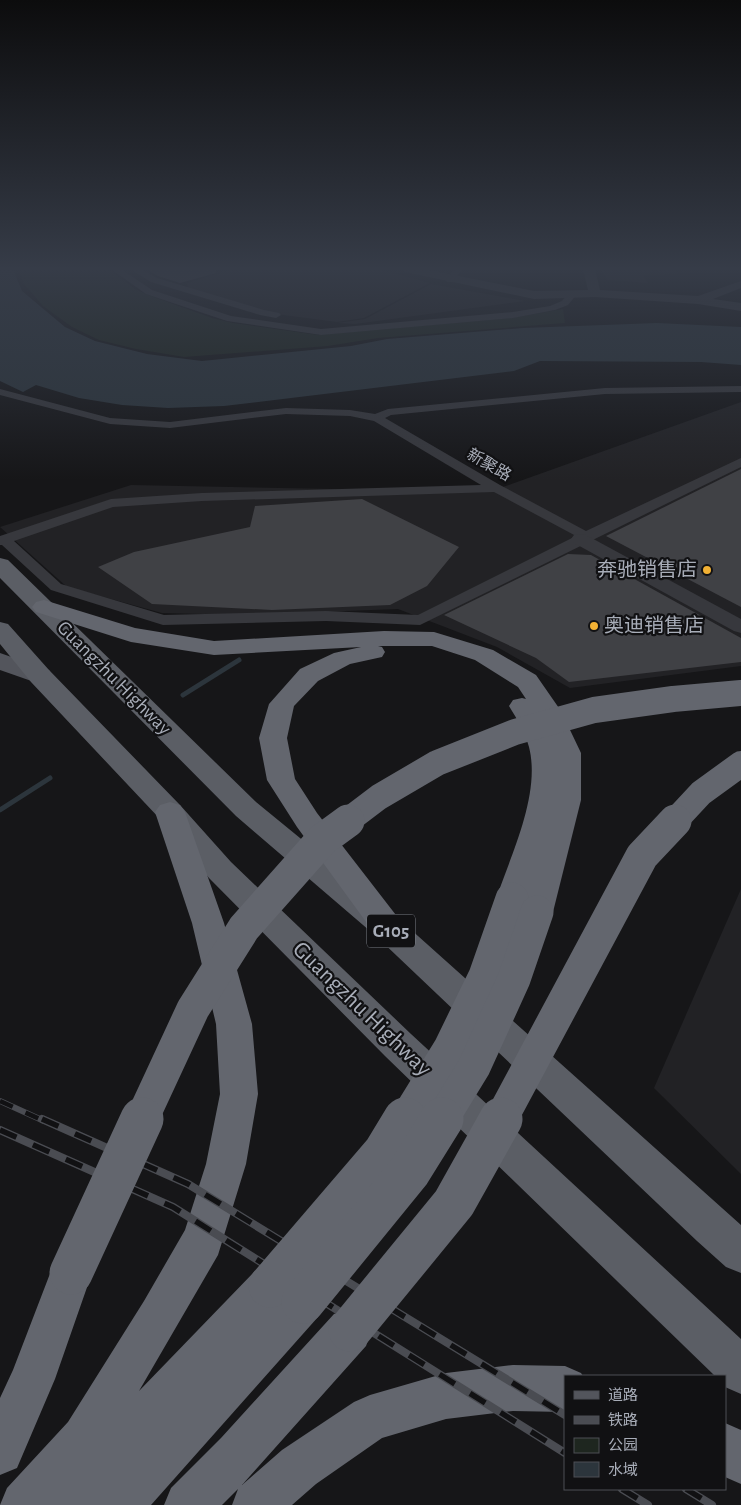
<svg xmlns="http://www.w3.org/2000/svg" width="741" height="1505" viewBox="0 0 741 1505" font-family="'Alegreya Sans','Noto Sans SC',sans-serif">
<style>
.built{fill:#222225}
.green{fill:#1e261f}
.water{fill:#2c353c}
.lines{fill:none;stroke-linecap:round;stroke-linejoin:round}
.stream{stroke:#2c353c;stroke-width:5}
.building{fill:#404145}
.minor{fill:#37383d;fill-rule:evenodd}
.tertiary{fill:#37383d;fill-rule:evenodd}
.primary{fill:#53555c;fill-rule:evenodd}
.trunk{fill:#5b5e65;fill-rule:evenodd}
.motorway{fill:#63666e;fill-rule:evenodd}
.rail-far1-casing{stroke:#4a4c52;stroke-width:6}
.rail-casing{stroke:#4a4c52;stroke-width:8}
.rail-far1{stroke:#111113;stroke-width:4.5;stroke-dasharray:14;stroke-linecap:butt}
.rail{stroke:#111113;stroke-width:5.5;stroke-dasharray:18;stroke-linecap:butt}
.motorway-bridge-far2{stroke:#63666e;stroke-width:26}
.motorway-bridge-far1{stroke:#63666e;stroke-width:33}
.motorway-bridge{stroke:#63666e;stroke-width:43}
.poi-dot{fill:#f2b134;stroke:#111113;stroke-width:2}
.labels{text-anchor:middle;dominant-baseline:central;stroke-width:4.5;stroke-linejoin:round;paint-order:stroke}
.far-street-label{font-size:16px;fill:#a8adb8;stroke:#111113}
.shield{fill:#111113;stroke:#7b7e86;stroke-width:1}
.shield-label{font-size:19px;font-weight:bold;fill:#a8adb8}
.poi-label{font-size:20px;fill:#a8adb8;stroke:#111113;text-anchor:end}
.street-label{font-size:20px;fill:#a8adb8;stroke:#111113}
.near-street-label{font-size:24px;fill:#a8adb8;stroke:#111113}
</style>
<rect width="100%" height="100%" fill="#161618"/>
<g class="built">
<path d="M234,269H378L430,283L364,318L337,322L268,313L188,288L187,283Z"/>
<path d="M600,269H673L677,274L643,275L648,283L608,280Z"/>
<path d="M431,284L525,301L355,324L337,323L365,319Z"/>
<path d="M741,402V666L570,688L497,647L398,609L242,615L162,613L67,587L0,527L131,485L489,492Z"/>
<path d="M741,889V1174L654,1088Z"/>
</g>
<path class="green" d="M19,269H108L135,289L148,295L212,318L233,323L318,335L511,318L563,309L565,323L378,338L328,346L184,357L136,349L99,340L72,327L43,306L24,284Z"/>
<path class="water" d="M0,269H13L22,291L65,327L95,341L147,354L202,361L351,346L387,339L523,328L657,323L741,327V365L701,362L540,361L514,371L224,406L168,408L122,405L79,398L36,385L23,392L0,381Z"/>
<g class="lines">
<g class="stream">
<path d="M183,695L239,660"/>
<path d="M0,810L50,778"/>
</g>
</g>
<g class="building">
<path d="M146,269H216V273L180,283L158,276Z"/>
<path d="M741,469V607L606,536Z"/>
<path d="M362,499L459,547L427,586L390,605L272,610L152,604L98,567L134,552L250,527L255,506Z"/>
<path d="M568,554L591,555L741,638V662L569,682L536,658L444,615Z"/>
</g>
<g class="lines">
<g class="minor">
<path d="M111,269H121L152,290L231,316L321,329L513,312L550,306L562,301L569,292H575L577,294L568,305L555,310L513,318L321,335L227,321L146,294Z"/>
<path d="M130,269H141L157,278L264,310L279,313L281,315L276,318L260,315L151,282Z"/>
<path d="M454,269H462L453,282H447L446,280Z"/>
<path d="M741,386V392L605,394L391,415L385,418L500,485L586,531L741,458V467L420,625L326,621L163,625L51,590L2,545H0V536L111,499L202,493L481,485L374,421L350,416L286,414L170,428L110,424L0,395V389L110,418L170,422L286,408L350,410L375,414L388,409L605,388ZM494,492L576,536L418,615L326,611L164,615L61,584L14,541L113,507L202,501Z"/>
</g>
<g class="tertiary">
<path d="M400,269H424L534,291L588,290L583,269H595L600,290L698,296L741,281V288L713,299L741,303V311L698,304L595,297L534,299L405,272Z"/>
<path d="M580,534L586,535L741,619V633L734,631L574,543L571,539L574,535Z"/>
</g>
<path class="primary" d="M0,653L49,670L53,676L49,682L40,684L0,670Z"/>
<g class="trunk">
<path d="M0,558L8,560L256,802L399,919L741,1225V1273L726,1267L697,1241L377,937L236,816L0,578Z"/>
<path d="M0,622L8,624L49,670L180,805L231,862L411,1034L741,1339V1394L725,1387V1376H715L385,1056L209,878L160,819L31,682L0,644Z"/>
</g>
<g class="motorway">
<path d="M44,600L135,628L214,641L384,631L434,632L493,650L536,675L561,711L581,753V800L553,912L548,921L537,924L526,921L521,912L522,908L512,911L501,908L496,899C511,855 541,794 529,747C525,732 517,719 509,706L513,700L522,698L526,699L518,687L475,660L432,646H378L382,647L385,652L382,657L350,664L318,681L294,706L287,738L295,779L317,813L399,919L404,928L399,937L388,941L377,937L297,827L267,780L259,738L269,704L300,669L334,653L361,647L214,655L131,642L36,612L32,607L36,602Z"/>
<path d="M170,802L180,805L185,812L224,923L252,1024L258,1094L246,1164L218,1255L139,1391L255,1271L270,1265L285,1271L291,1285L303,1280L318,1287L325,1302L318,1317L151,1505H0L7,1488L68,1422L144,1301L185,1230L206,1164L220,1094L216,1024L192,923L155,812L160,805Z"/>
<path d="M71,1252L86,1258L92,1273L55,1379L17,1468L0,1475V1398L13,1370L56,1258Z"/>
<path d="M350,1308L366,1314L372,1330L366,1346L242,1485L282,1450L354,1402L370,1395L446,1373L513,1365L565,1366L581,1373L583,1376H565V1412L513,1411L446,1419L382,1438L316,1484L292,1505H232L238,1489L222,1505H164L171,1488L221,1438L334,1314Z"/>
<path d="M725,1423L741,1430V1484L725,1477Z"/>
</g>
<defs>
<path id="rail-far1" d="M0,1101L44,1121"/>
<g id="rail">
<path d="M42,1119L188,1184L565,1415"/>
<path d="M0,1130L173,1207L565,1453"/>
<path d="M622,1489L648,1505"/>
<path d="M686,1489L712,1505"/>
</g>
</defs>
<use href="#rail-far1" class="rail-far1-casing"/>
<use href="#rail" class="rail-casing"/>
<use href="#rail-far1" class="rail-far1"/>
<use href="#rail" class="rail"/>
<g class="motorway-bridge-far2">
<path d="M346,822L379,797L437,763L515,732L594,710L673,699L741,693"/>
<path d="M674,822L701,793L741,764"/>
</g>
<g class="motorway-bridge-far1">
<path d="M141,1121L193,1009L244,928L322,840L348,821"/>
<path d="M405,1121L450,1048L485,976L512,899"/>
<path d="M441,1121L474,1067L514,979L537,912"/>
<path d="M500,1121L642,856L675,821"/>
</g>
<g class="motorway-bridge">
<path d="M71,1273L142,1119"/>
<path d="M270,1286L385,1152L405,1119"/>
<path d="M303,1302L409,1172L442,1119"/>
<path d="M350,1330L454,1203L501,1119"/>
</g>
</g>
<linearGradient id="sky" x2="0" y2="1"><stop stop-color="#0c0c0d"/><stop offset="0.56" stop-color="#363c48"/><stop offset="1" stop-color="#363c48" stop-opacity="0"/></linearGradient>
<rect width="741" height="480" fill="url(#sky)"/>
<g class="poi-dot">
<circle cx="707" cy="570" r="5"/>
<circle cx="594" cy="626" r="5"/>
</g>
<g class="labels">
<g class="far-street-label">
<text transform="translate(489 465) rotate(30)">新聚路</text>
</g>
<rect class="shield" x="367" y="914.5" width="48" height="33" rx="4"/>
<g class="shield-label">
<text x="391" y="931">G105</text>
</g>
<g class="poi-label">
<text x="697" y="570">奔驰销售店</text>
<text x="604" y="626" text-anchor="start">奥迪销售店</text>
</g>
<g class="street-label">
<text transform="translate(114 678) rotate(45)">Guangzhu Highway</text>
</g>
<g class="near-street-label">
<text transform="translate(362 1009) rotate(44)">Guangzhu Highway</text>
</g>
</g>
<rect x="564" y="1375" width="162" height="115" fill="#111113" stroke="#4d4f55"/>
<rect x="574" y="1391" width="25" height="8" fill="#53555c" stroke="#4d4f55"/>
<text x="608" y="1400" font-size="15" fill="#a8adb8">道路</text>
<rect x="574" y="1416" width="25" height="8" fill="#4a4c52" stroke="#4d4f55"/>
<text x="608" y="1425" font-size="15" fill="#a8adb8">铁路</text>
<rect x="574" y="1438" width="25" height="15" fill="#1e261f" stroke="#4d4f55"/>
<text x="608" y="1450" font-size="15" fill="#a8adb8">公园</text>
<rect x="574" y="1462" width="25" height="15" fill="#2c353c" stroke="#4d4f55"/>
<text x="608" y="1475" font-size="15" fill="#a8adb8">水域</text>
</svg>
